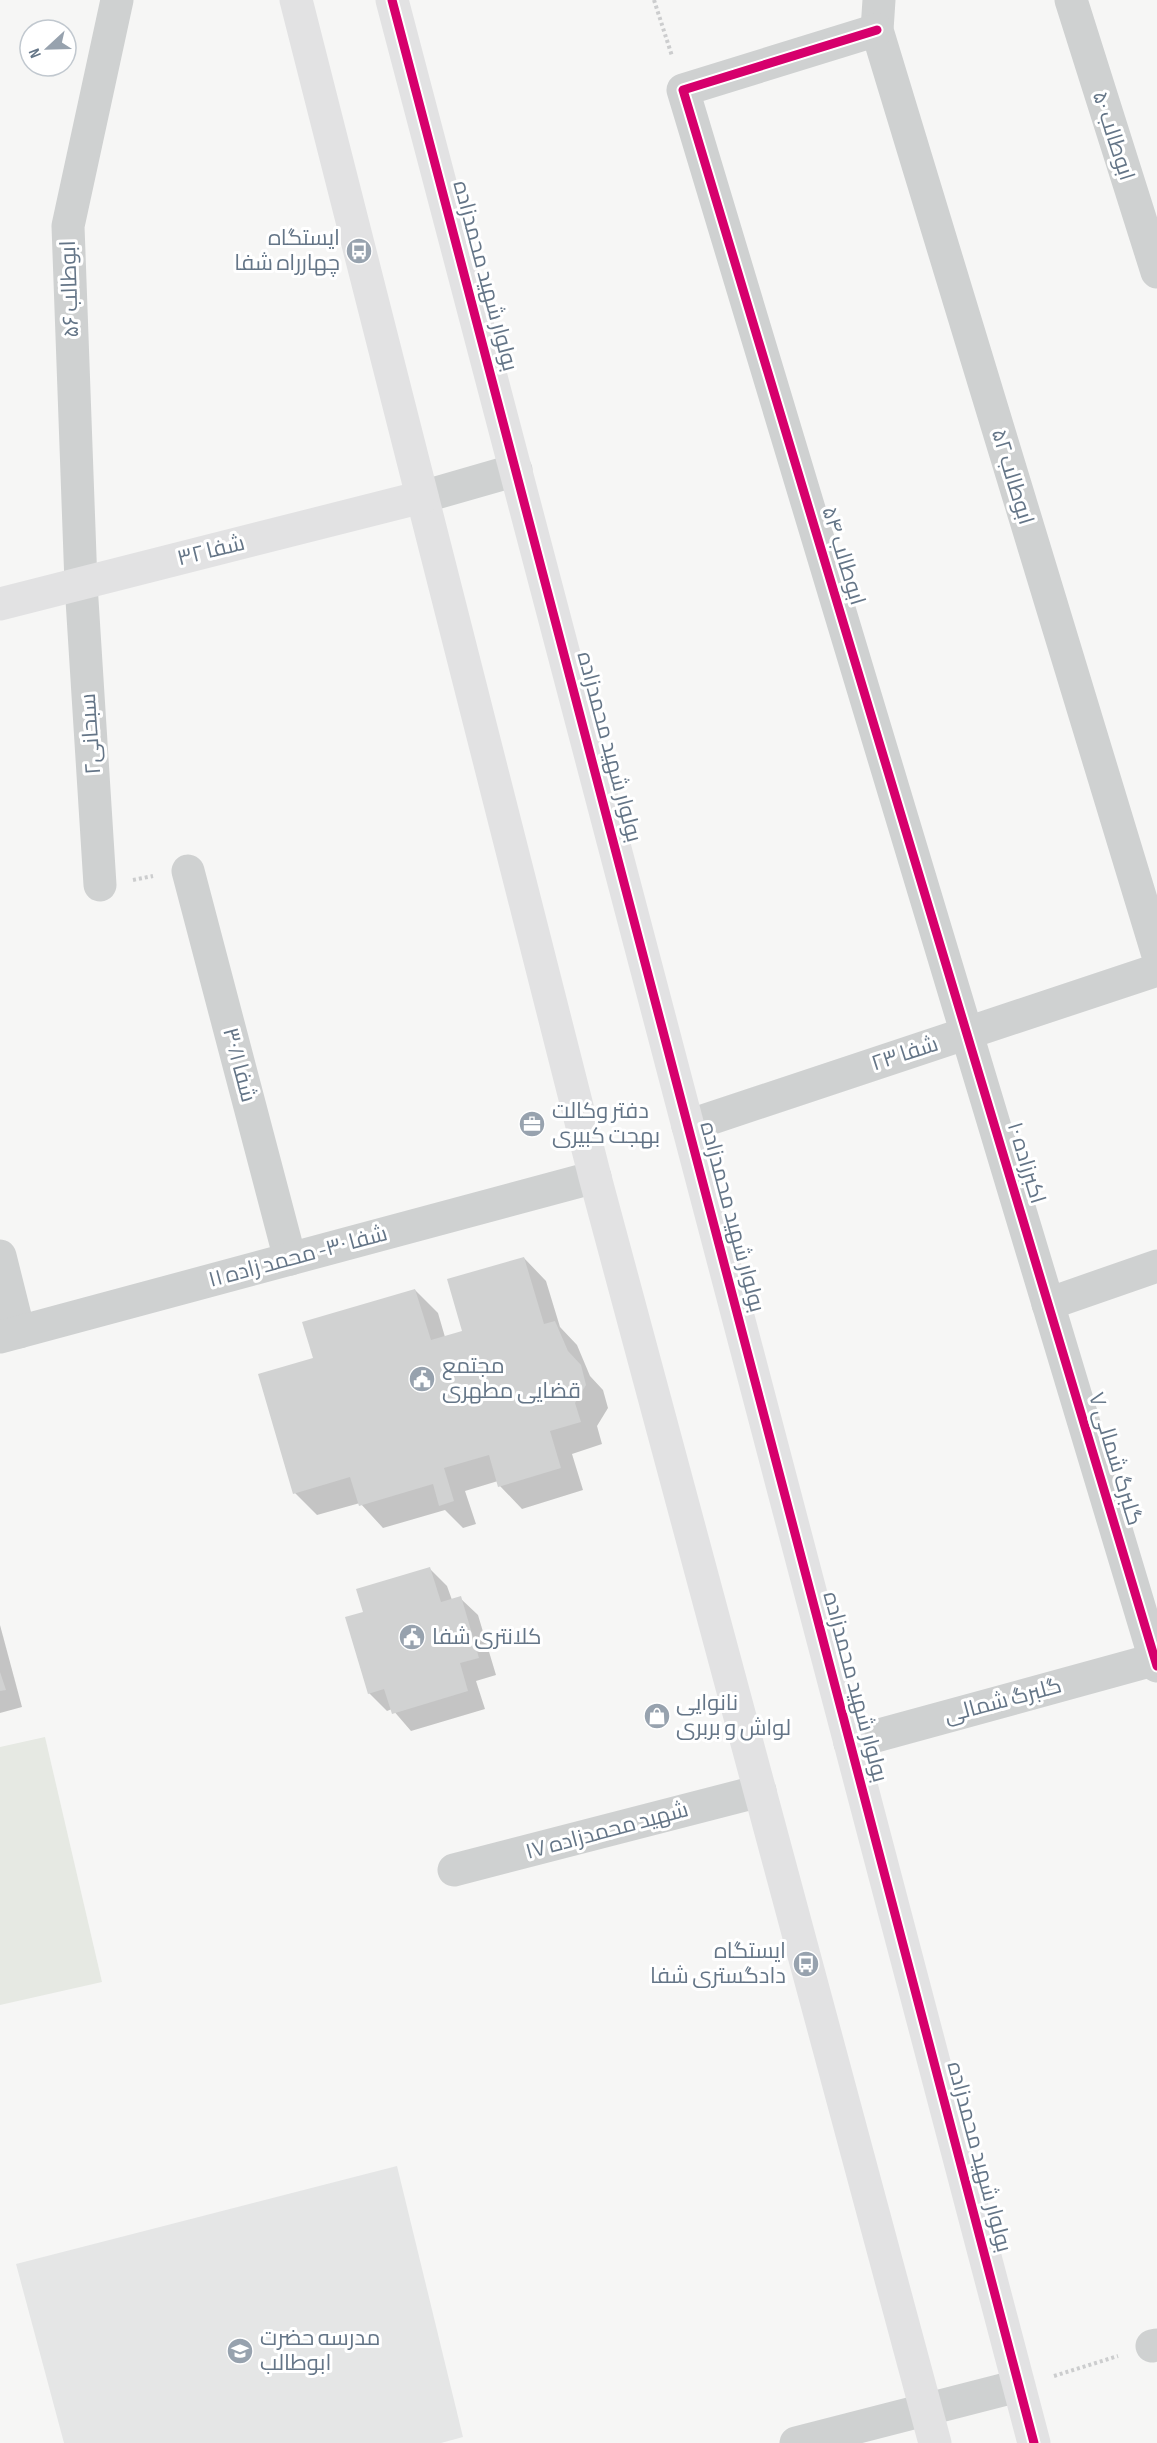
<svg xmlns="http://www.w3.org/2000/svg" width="1157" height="2443" viewBox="0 0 1157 2443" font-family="'Sofia Sans Condensed',Cairo,sans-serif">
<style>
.built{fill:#e5e6e6}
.green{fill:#e6e9e3}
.shadow{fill:#0003}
.building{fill:#d1d2d2}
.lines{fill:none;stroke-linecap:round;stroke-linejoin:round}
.path{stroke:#cccdce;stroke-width:4;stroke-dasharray:3 3;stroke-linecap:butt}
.street{stroke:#cfd1d1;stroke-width:33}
.secondary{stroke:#e2e2e3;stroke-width:33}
.cycleway-casing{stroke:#fff;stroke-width:13}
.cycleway{stroke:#d6006c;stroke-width:9}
.labels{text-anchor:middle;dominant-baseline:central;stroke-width:6;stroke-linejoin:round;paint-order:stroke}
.street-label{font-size:22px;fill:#647587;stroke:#fff}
.poi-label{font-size:22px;fill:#647587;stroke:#fff;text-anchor:start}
</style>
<rect width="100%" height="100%" fill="#f6f6f5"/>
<path class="built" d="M397,2166L463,2437L441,2443H64L16,2264Z"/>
<path class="green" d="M45,1737L102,1982L0,2005V1747Z"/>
<g class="shadow">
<path d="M524,1258L546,1281L560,1327L577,1345L590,1376L603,1390L608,1408L597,1426L602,1444L572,1454L583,1490L522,1509L500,1486L498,1481L465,1491L476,1524L463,1528L445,1510L383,1528L360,1503L317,1515L295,1493L315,1359L415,1290L438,1313L445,1337L463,1332Z"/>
<path d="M430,1569L447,1586L452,1600L460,1598L478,1615L496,1675L476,1681L485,1709L411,1731L392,1709L387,1711L369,1693L364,1613Z"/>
<path d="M0,1625L22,1707L0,1713Z"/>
</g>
<g class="building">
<path d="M524,1257L544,1324L555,1321L568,1351L581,1365L586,1385L575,1403L581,1422L550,1431L561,1468L498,1487L489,1455L444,1468L454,1501L439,1506L433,1484L359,1506L350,1477L293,1494L258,1374L313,1358L302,1322L415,1289L431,1340L462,1331L447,1279Z"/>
<path d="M430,1567L441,1602L461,1596L479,1658L460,1663L468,1691L392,1714L384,1689L368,1694L345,1617L363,1612L356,1589Z"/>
<path d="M0,1672L6,1690L0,1691Z"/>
</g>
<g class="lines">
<g class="path">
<path d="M654,0L672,56"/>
<path d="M133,880L153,876"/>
<path d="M1054,2376L1118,2356"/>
</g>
<g class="street">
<path d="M879,0L877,30L1157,952"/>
<path d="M1071,0L1157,272"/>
<path d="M877,30L683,90L1157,1666"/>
<path d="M422,497L516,470"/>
<path d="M188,871L290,1259"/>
<path d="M100,885L81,584L68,226L117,0"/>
<path d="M688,1126L1157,970"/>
<path d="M0,1256L19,1332"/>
<path d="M1048,1304L1157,1266"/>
<path d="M0,1337L595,1177"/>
<path d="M850,1743L1157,1659"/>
<path d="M454,1870L760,1791"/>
<path d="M1152,2346L1157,2345"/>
<path d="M796,2443L1018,2386"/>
</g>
<g class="secondary">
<path d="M296,0L595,1177L935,2443"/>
<path d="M392,0L1034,2443"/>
<path d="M0,604L422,497"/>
</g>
<defs>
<g id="cycleway">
<path d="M392,0L1034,2443"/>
<path d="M877,30L683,90L1157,1666"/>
</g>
</defs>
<use href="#cycleway" class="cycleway-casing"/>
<use href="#cycleway" class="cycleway"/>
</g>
<defs>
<symbol id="bus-disc" viewBox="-11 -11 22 22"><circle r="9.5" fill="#97a2ae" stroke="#fff"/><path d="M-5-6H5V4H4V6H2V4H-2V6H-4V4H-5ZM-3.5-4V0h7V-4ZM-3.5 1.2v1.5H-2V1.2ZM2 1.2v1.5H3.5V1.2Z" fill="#fff"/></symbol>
<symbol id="office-disc" viewBox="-11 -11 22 22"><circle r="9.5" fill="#97a2ae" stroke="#fff"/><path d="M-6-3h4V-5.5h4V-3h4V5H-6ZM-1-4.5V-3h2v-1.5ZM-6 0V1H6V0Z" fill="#fff"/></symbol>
<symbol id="civic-disc" viewBox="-11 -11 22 22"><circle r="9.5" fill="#97a2ae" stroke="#fff"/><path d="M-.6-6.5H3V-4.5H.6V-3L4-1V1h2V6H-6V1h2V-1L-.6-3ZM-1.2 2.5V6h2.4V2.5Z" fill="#fff"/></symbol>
<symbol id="shop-disc" viewBox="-11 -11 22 22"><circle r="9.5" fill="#97a2ae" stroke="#fff"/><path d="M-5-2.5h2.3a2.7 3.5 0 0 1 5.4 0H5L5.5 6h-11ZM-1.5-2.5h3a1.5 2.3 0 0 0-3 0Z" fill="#fff"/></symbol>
<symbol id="school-disc" viewBox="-11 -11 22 22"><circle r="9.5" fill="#97a2ae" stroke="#fff"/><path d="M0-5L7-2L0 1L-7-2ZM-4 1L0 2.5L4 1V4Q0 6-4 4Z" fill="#fff"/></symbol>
</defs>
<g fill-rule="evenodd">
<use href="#bus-disc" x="344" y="236" width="30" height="30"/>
<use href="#office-disc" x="517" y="1109" width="30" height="30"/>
<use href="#civic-disc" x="407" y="1364" width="30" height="30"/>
<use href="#civic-disc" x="397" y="1622" width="30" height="30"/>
<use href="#shop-disc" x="642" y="1701" width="30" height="30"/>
<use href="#bus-disc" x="791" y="1949" width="30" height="30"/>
<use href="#school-disc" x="225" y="2336" width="30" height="30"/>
</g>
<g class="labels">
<g class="street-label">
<text transform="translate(1113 136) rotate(72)">ابوطالب ۵۰</text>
<text transform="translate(485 276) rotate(75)">بولوار شهید محمدزاده</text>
<text transform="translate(70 289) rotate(-92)">ابوطالب ۵۶</text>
<text transform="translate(1012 477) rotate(73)">ابوطالب ۵۲</text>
<text transform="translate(211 551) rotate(-14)">شفا ۳۲</text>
<text transform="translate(843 556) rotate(73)">ابوطالب ۵۴</text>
<text transform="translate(91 734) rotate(-94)">سبحانی۲</text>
<text transform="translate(609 747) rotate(75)">بولوار شهید محمدزاده</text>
<text transform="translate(905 1054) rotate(-18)">شفا ۲۳</text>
<text transform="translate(239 1065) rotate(75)">شفا ۳۰/۱</text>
<text transform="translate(1026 1163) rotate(73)">اکبرزاده ۱۰</text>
<text transform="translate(732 1217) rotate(75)">بولوار شهید محمدزاده</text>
<text transform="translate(298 1257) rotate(-15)">شفا ۳۰- محمد زاده ۱۱</text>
<text transform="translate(1115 1459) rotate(73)">گلبرگ شمالی ۷</text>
<text transform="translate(855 1687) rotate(75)">بولوار شهید محمدزاده</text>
<text transform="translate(1003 1701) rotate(-15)">گلبرگ شمالی</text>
<text transform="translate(607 1831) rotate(-15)">شهید محمدزاده ۱۷</text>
<text transform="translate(979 2157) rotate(75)">بولوار شهید محمدزاده</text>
</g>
<g class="poi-label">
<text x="340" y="238" text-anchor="end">ایستگاه<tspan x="340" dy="25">چهارراه شفا</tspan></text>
<text x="552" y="1111">دفتر وکالت<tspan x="552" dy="25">بهجت کبیری</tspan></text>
<text x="442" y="1366">مجتمع<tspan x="442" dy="25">قضایی مطهری</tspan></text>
<text x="432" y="1637">کلانتری شفا</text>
<text x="676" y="1703">نانوایی<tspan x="676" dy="25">لواش و بربری</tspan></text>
<text x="786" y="1951" text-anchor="end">ایستگاه<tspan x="786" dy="25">دادگستری شفا</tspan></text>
<text x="260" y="2338">مدرسه حضرت<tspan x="260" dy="25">ابوطالب</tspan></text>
</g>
</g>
<g transform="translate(48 48) rotate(248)"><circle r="28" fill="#ffffff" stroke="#c1c8cf" stroke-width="1.5"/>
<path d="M0-4.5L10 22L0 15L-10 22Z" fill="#97a2ae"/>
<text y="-9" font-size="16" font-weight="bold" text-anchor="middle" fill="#647587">N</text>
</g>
</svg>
